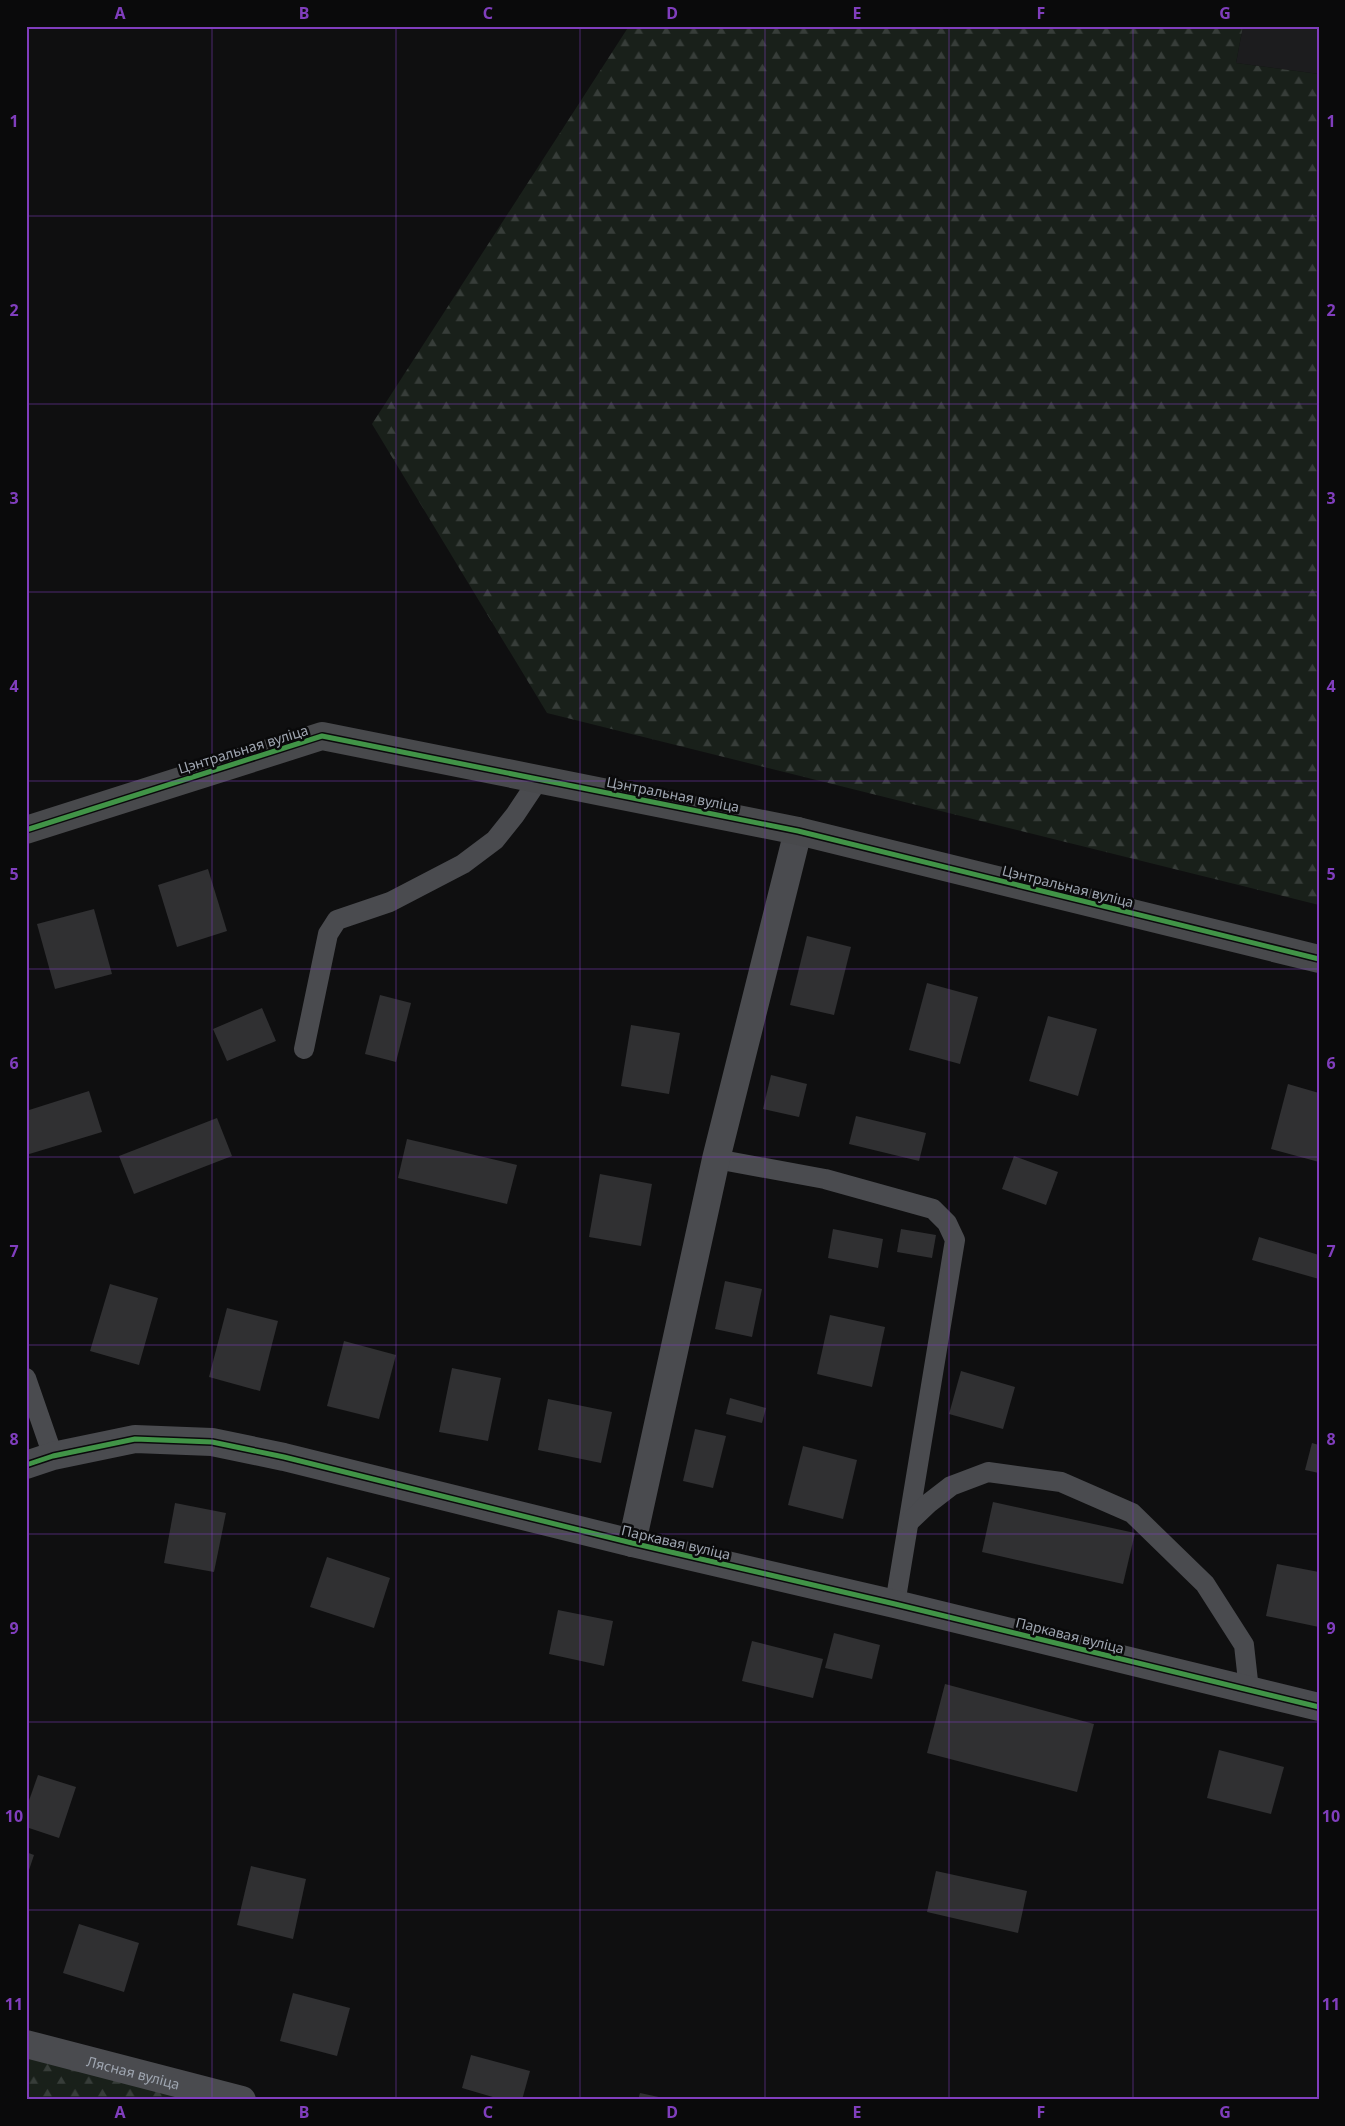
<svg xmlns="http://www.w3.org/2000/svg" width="1345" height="2126" viewBox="0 0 1345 2126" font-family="'Noto Sans',sans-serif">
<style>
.built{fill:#1c1c1e}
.forest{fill:url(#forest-firs)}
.building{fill:#303032}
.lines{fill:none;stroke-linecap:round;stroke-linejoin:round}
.lane{stroke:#4a4b4f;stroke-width:20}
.street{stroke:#4a4b4f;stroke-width:28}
.secondary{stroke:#48494c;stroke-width:28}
.cycleway-casing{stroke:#0a0a0b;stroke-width:8}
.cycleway{stroke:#419447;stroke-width:5}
.grid{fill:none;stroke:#803ebd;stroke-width:1;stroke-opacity:0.55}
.labels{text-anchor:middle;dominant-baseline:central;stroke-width:5;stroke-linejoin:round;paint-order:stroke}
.street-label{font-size:14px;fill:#9fa6b1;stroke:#0a0a0b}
.neatline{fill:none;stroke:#803ebd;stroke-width:2}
.grid-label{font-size:16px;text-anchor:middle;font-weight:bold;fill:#803ebd}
</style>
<defs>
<pattern id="forest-firs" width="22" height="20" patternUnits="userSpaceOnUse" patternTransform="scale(1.25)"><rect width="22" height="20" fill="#19201a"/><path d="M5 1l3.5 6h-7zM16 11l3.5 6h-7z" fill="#373d39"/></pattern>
</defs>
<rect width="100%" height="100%" fill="#0f0f10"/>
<path class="built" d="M1243,26H1319V74L1236,63Z"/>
<g class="forest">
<path d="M629,26H1243L1236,63L1319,74V905L547,713L372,424Z"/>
<path d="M26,2044L242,2100H26Z"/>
</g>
<g class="building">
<path d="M208,869L227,931L177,947L158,885Z"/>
<path d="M94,909L112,974L55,989L37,924Z"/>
<path d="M807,936L851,947L834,1015L790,1005Z"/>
<path d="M927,983L978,997L960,1064L909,1050Z"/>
<path d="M380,995L411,1003L396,1062L365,1054Z"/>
<path d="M262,1008L276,1041L227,1061L213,1029Z"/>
<path d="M1048,1016L1097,1029L1078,1096L1029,1081Z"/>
<path d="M631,1025L680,1033L669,1094L621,1086Z"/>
<path d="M771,1075L807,1084L799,1117L763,1109Z"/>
<path d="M1288,1084L1319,1093V1162L1271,1149Z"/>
<path d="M89,1091L102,1132L26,1155V1111Z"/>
<path d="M856,1116L926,1133L919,1161L849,1144Z"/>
<path d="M217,1118L232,1156L134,1194L119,1156Z"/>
<path d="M407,1139L517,1165L507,1204L398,1178Z"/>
<path d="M1014,1156L1058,1172L1046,1205L1002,1189Z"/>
<path d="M600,1174L652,1184L641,1246L589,1237Z"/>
<path d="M833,1229L883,1239L878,1268L828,1258Z"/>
<path d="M901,1229L936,1235L932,1258L897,1252Z"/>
<path d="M1259,1237L1319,1255V1279L1252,1260Z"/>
<path d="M725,1281L762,1289L752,1337L715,1329Z"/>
<path d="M110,1284L158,1298L139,1365L90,1351Z"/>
<path d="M227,1308L278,1321L260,1391L209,1377Z"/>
<path d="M830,1315L885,1327L872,1387L817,1374Z"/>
<path d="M344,1341L396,1355L379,1419L327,1406Z"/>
<path d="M452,1368L501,1378L488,1441L439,1432Z"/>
<path d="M961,1371L1015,1387L1003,1429L949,1414Z"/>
<path d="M730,1398L766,1408L762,1423L726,1414Z"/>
<path d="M548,1399L612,1412L601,1463L538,1450Z"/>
<path d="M695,1429L726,1436L713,1488L683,1481Z"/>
<path d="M1312,1443L1319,1445V1473L1305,1470Z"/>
<path d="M803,1446L857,1460L843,1519L788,1505Z"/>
<path d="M993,1502L1135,1533L1123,1584L982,1552Z"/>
<path d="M175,1503L226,1513L214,1572L164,1563Z"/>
<path d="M327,1557L390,1578L374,1628L310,1607Z"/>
<path d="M1277,1564L1319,1572V1627L1266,1616Z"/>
<path d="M558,1610L613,1621L604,1666L549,1654Z"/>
<path d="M834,1633L880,1645L872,1679L825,1668Z"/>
<path d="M752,1641L823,1659L813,1698L742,1681Z"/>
<path d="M945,1684L1094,1724L1077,1792L927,1753Z"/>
<path d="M1219,1750L1284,1767L1271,1814L1207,1798Z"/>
<path d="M38,1775L76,1787L59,1838L26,1827V1809Z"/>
<path d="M26,1852L34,1855L27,1876L26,1875Z"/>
<path d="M251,1866L306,1879L293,1939L237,1925Z"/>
<path d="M936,1871L1027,1891L1018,1933L927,1912Z"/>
<path d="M79,1924L139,1943L124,1992L63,1973Z"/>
<path d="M293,1993L350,2008L337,2056L280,2041Z"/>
<path d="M471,2055L530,2071L522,2100H503L462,2088Z"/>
<path d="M640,2093L668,2099V2100H638Z"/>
</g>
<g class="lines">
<g class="lane">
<path d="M304,1049L328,934L337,920L390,902L463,864L495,840L515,815L539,779"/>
<path d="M716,1159L825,1179L933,1209L947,1223L955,1240L895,1604"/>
<path d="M26,1378L53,1456"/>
<path d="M909,1522L929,1503L951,1486L988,1472L1061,1482L1132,1513L1205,1584L1244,1645L1249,1690"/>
</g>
<g class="street">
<path d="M26,1465L53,1456L135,1439L212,1442L284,1457L632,1543L895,1604L1319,1707"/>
<path d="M632,1543L716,1159L798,831"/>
<path id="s1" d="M26,2044L242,2100"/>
</g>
<path class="secondary" d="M26,830L322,736L798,831L1319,959"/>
<defs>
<g id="cycleway">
<path d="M26,830L322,736L798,831L1319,959"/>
<path d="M26,1465L53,1456L135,1439L212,1442L284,1457L632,1543L895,1604L1319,1707"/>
</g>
</defs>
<use href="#cycleway" class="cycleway-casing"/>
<use href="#cycleway" class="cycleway"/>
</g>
<path class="grid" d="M212,26V2100M396,26V2100M580,26V2100M765,26V2100M949,26V2100M1133,26V2100M26,216H1319M26,404H1319M26,592H1319M26,781H1319M26,969H1319M26,1157H1319M26,1345H1319M26,1534H1319M26,1722H1319M26,1910H1319"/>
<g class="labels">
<g class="street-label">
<text transform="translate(243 749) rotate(-17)">Цэнтральная вуліца</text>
<text transform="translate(673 794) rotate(11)">Цэнтральная вуліца</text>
<text transform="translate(1068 886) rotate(14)">Цэнтральная вуліца</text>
<text transform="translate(676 1542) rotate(13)">Паркавая вуліца</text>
<text transform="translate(1070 1635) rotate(14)">Паркавая вуліца</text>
<text stroke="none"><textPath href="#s1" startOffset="111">Лясная вуліца</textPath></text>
</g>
</g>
<rect width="1345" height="2126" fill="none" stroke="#0a0a0b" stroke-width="55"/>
<rect x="28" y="28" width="1290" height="2070" class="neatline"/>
<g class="grid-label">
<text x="120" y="19">A</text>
<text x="304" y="19">B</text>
<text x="488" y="19">C</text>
<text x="672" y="19">D</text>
<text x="857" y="19">E</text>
<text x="1041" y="19">F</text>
<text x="1225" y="19">G</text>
<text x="14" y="127">1</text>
<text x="1331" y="127">1</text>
<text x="14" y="316">2</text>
<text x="1331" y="316">2</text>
<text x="14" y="504">3</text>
<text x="1331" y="504">3</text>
<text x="14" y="692">4</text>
<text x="1331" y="692">4</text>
<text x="14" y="880">5</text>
<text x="1331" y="880">5</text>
<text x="14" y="1069">6</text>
<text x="1331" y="1069">6</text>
<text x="14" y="1257">7</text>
<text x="1331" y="1257">7</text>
<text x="14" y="1445">8</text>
<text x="1331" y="1445">8</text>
<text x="14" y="1634">9</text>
<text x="1331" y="1634">9</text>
<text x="14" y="1822">10</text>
<text x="1331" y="1822">10</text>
<text x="14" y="2010">11</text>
<text x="1331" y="2010">11</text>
<text x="120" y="2118">A</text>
<text x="304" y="2118">B</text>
<text x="488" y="2118">C</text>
<text x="672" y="2118">D</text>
<text x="857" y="2118">E</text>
<text x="1041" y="2118">F</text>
<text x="1225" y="2118">G</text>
</g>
</svg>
